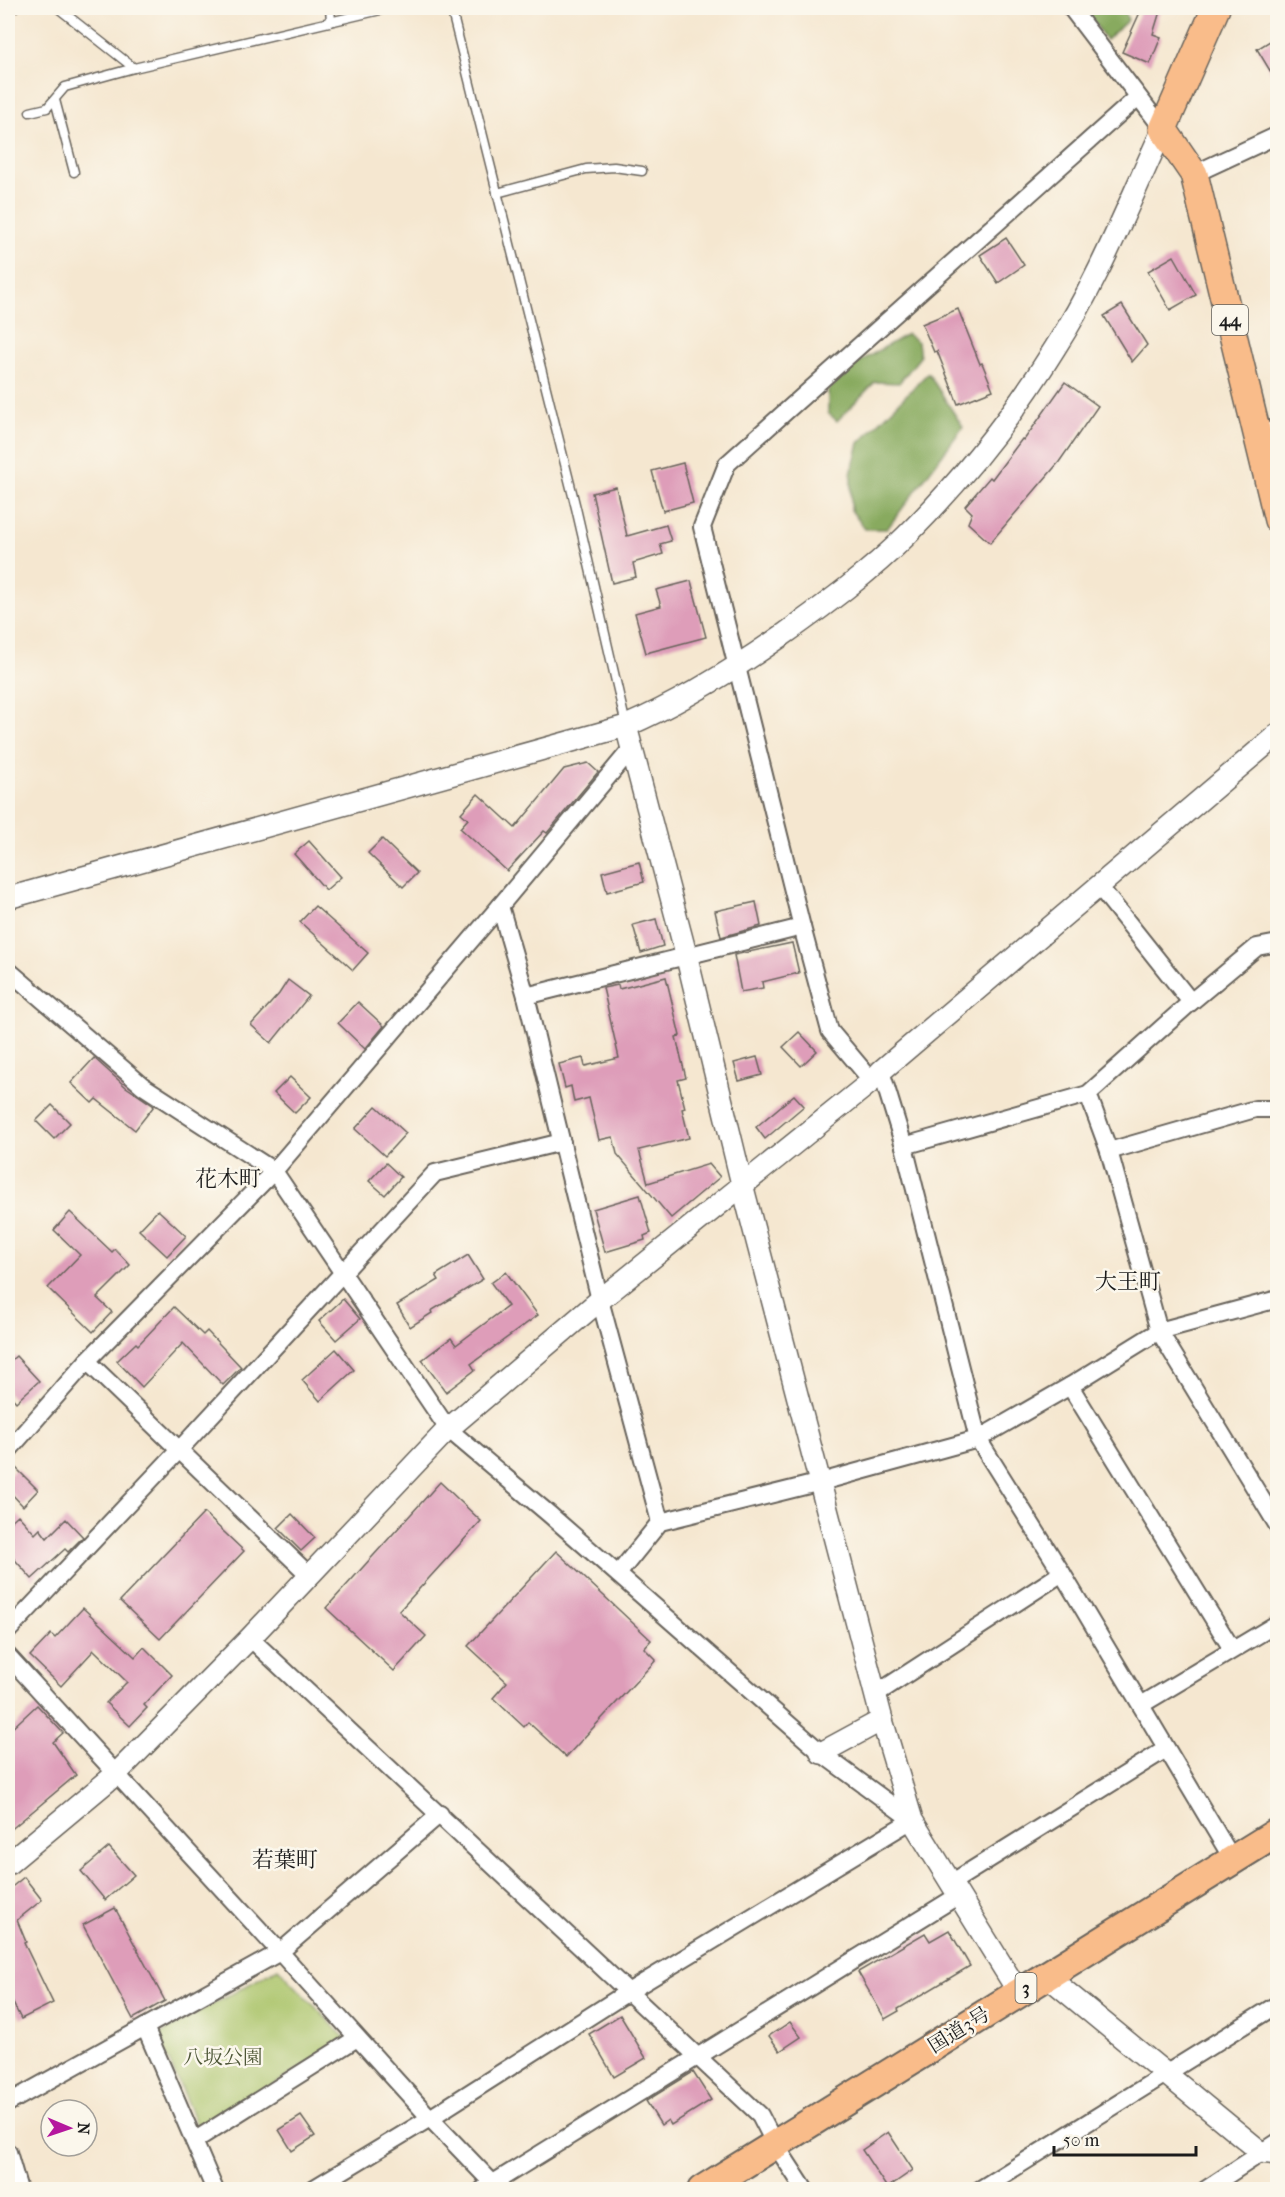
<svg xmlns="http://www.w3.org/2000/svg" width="1285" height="2197" viewBox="0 0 1285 2197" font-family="'IM FELL French Canon','Noto Serif JP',serif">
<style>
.green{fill:#abc46a;stroke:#647043;stroke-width:1.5}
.forest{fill:#88aa5e;stroke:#52633d;stroke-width:1.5}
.building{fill:#de9db9}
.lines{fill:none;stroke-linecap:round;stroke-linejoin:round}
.service-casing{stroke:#68635b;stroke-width:11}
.minor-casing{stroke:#68635b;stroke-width:20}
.tertiary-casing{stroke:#68635b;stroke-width:24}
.primary-casing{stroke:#68635b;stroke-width:30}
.trunk-casing{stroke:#68635b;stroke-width:32}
.service{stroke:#fff;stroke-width:8}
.minor{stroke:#fff;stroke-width:16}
.tertiary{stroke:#fff;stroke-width:21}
.primary{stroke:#f9bc8a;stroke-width:27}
.trunk{stroke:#f9bc8a;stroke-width:28}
.labels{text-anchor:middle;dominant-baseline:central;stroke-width:5;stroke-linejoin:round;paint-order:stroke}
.shield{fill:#fbf7ec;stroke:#5f5e5a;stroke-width:1.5}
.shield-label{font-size:18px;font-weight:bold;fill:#1c1c1c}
.street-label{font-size:20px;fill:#1c1c1c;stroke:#fbf7ec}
.park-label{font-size:20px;fill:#4e5737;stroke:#fbf7ec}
.quarter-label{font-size:22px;fill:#1c1c1c;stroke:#fbf7ec}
</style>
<rect width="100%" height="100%" fill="#fbf7ec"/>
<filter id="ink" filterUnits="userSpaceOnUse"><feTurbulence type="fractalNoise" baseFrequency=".0167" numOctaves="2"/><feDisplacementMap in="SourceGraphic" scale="12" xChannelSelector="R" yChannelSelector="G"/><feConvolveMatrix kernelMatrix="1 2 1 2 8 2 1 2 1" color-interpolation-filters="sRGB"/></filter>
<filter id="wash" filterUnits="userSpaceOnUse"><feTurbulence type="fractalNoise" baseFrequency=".008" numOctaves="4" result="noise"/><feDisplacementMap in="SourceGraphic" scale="24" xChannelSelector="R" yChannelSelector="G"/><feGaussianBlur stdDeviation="1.35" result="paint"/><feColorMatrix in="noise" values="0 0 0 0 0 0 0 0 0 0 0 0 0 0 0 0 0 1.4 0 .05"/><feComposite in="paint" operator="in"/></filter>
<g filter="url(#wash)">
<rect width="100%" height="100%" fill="#f5e7d0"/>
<path class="green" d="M278,1968L346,2039L205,2129L198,2128L158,2035Z"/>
<g class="forest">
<path d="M1084,8H1124L1128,20L1106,40Z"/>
<path d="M907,334L918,342L920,357L899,383L875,382L837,421L828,413V390L859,362Z"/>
<path d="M928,373L963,427L887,529H865L851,510V474L859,443Z"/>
</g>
<g id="blocks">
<g class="building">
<path d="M1142,8H1161L1153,34L1161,37L1150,64L1122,52Z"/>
<path d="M1278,36V84L1257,49Z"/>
<path d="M1006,238L1024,265L998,283L980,255Z"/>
<path d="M1174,256L1196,295L1170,310L1148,271Z"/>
<path d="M1122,305L1147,345L1132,362L1104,316Z"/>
<path d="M958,309L980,364L982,363L993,390L958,404L937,351L934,352L922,324Z"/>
<path d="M1065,382L1098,406L1059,462L990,543L968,523L972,513L965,506L990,477L992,479L1022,439L1024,440Z"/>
<path d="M683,463L693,503L663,511L652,471Z"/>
<path d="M616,487L627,536L666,525L671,541L660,544L663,554L633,563L636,577L612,583L592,493Z"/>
<path d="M691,581L706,637L646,653L635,613L661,606L656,590Z"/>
<path d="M588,763L598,772L547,833L544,831L507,871L460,828L468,819L461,813L478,794L515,828L564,769Z"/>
<path d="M382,839L417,873L403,887L368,853Z"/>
<path d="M309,841L341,877L326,890L294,854Z"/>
<path d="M639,862L644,882L607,892L602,872Z"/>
<path d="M756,902L761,926L721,937L715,911Z"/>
<path d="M315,906L368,953L353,970L300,922Z"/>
<path d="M656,919L663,946L641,953L633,925Z"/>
<path d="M792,943L799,973L762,982L763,988L741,992L734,955Z"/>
<path d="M666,977L680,1036L676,1037L686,1078L678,1080L685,1108L682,1109L689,1138L639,1150L648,1183L709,1164L720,1177L671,1218L617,1154L613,1137L599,1140L589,1098L574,1102L571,1086L565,1088L559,1064L583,1058L585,1066L619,1058L603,988L618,985L619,989Z"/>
<path d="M288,980L309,996L271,1043L251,1025L279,994Z"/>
<path d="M358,1002L384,1026L365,1049L338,1023Z"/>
<path d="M799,1032L817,1051L801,1066L783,1047Z"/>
<path d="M757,1057L762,1075L739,1081L734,1063Z"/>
<path d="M94,1058L126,1087L154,1106L135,1130L96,1099L92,1103L71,1083Z"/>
<path d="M290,1077L311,1097L295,1113L274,1093Z"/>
<path d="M794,1095L804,1106L765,1139L756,1127Z"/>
<path d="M52,1105L70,1123L54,1139L36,1121Z"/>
<path d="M376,1106L406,1133L385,1156L355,1129Z"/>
<path d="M386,1163L401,1177L385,1195L369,1181Z"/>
<path d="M640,1195L651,1233L644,1236L645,1240L605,1252L593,1209Z"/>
<path d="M158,1210L186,1236L167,1256L139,1230Z"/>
<path d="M70,1212L112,1252L115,1249L130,1265L97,1298L112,1312L93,1332L48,1288L80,1255L54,1230Z"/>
<path d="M468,1255L483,1279L431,1311L432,1313L410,1327L397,1305L439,1280L436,1275Z"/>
<path d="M506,1272L538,1315L471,1364L475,1370L446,1392L422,1360L451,1338L456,1345L508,1306L491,1283Z"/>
<path d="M343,1299L360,1319L336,1340L319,1321Z"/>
<path d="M174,1307L203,1335L207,1331L241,1367L223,1385L183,1343L142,1387L117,1361L136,1343L138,1345Z"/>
<path d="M336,1349L354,1370L320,1401L302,1380Z"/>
<path d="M16,1356L39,1381L16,1402L8,1393V1363Z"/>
<path d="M16,1468L38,1490L23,1506L8,1490V1477Z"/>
<path d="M440,1482L481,1521L399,1611L426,1636L394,1671L326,1608Z"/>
<path d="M204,1513L244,1551L160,1639L120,1601Z"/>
<path d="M292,1514L315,1538L301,1551L278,1528Z"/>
<path d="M18,1515L35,1534L40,1529L47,1538L66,1519L83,1537L68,1552L65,1549L32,1579L8,1552V1524Z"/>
<path d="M556,1551L651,1640L644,1648L656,1660L566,1757L528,1722L524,1727L493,1698L507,1682L468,1646Z"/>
<path d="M83,1608L135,1657L144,1647L172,1675L144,1705L147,1708L130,1726L106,1703L127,1682L94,1650L61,1686L30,1656L51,1634L55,1638Z"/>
<path d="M37,1705L63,1733L53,1742L76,1775L8,1832V1732Z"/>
<path d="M109,1847L134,1875L105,1900L81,1871Z"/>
<path d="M24,1877L42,1900L17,1920L26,1942L24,1943L53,2003L21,2019L8,1993V1890Z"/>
<path d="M115,1908L165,2001L133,2019L83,1925Z"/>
<path d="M949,1930L970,1966L898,2009L899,2011L885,2019L858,1972L925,1933L930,1941Z"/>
<path d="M620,2015L646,2058L614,2077L589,2034Z"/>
<path d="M790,2022L801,2037L780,2051L769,2036Z"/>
<path d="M693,2072L711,2100L671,2125L668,2120L661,2125L646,2101Z"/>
<path d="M301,2116L315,2136L292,2151L279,2130Z"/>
<path d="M888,2132L913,2170L887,2188L862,2150Z"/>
</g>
</g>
</g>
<g filter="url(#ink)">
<use href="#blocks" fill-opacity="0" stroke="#68635b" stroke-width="1.5"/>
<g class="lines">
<defs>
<g id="service">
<path d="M58,8L134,68L389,8"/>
<path d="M330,8L331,21"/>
<path d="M451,8L576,508L626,725"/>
<path d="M8,9L14,8"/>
<path d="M55,100L74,172"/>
<path d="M30,112L47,108L65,87L134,68"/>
<path d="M497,193L586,169L614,167L642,171"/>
</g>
<g id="minor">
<path d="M1071,8L1163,129"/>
<path d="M1194,174L1278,135"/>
<path d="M1259,438L1278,427"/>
<path d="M1098,885L1191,1002"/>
<path d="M500,906L526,996L600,1300L660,1522"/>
<path d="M8,970L143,1086L274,1171L448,1429L549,1514L825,1756L912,1820L628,1992L430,2118L311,2190"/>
<path d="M526,996L802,927"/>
<path d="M881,1071L904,1146L978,1439L1062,1573L1233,1860"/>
<path d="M872,1081L830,1031L802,927L702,527L727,464L1138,97"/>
<path d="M1088,1094L1109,1151L1159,1331L1278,1526"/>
<path d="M904,1146L1088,1094L1191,1002L1257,947L1278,943"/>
<path d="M1109,1151L1255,1109H1278"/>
<path d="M87,1361L309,1575"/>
<path d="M1070,1386L1232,1649"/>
<path d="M8,1451L87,1361L274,1171L500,906L632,748"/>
<path d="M618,1574L660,1522L821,1482L978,1439L1070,1386L1159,1331L1278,1299"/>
<path d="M8,1631L180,1449L435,1173L562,1142"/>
<path d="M250,1638L760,2115L775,2144L805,2190"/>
<path d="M8,1656L280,1952L430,2118L499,2190"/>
<path d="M876,1694L1062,1573"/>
<path d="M1141,1705L1278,1623"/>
<path d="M951,1883L1166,1749"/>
<path d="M145,2027L215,2190"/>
<path d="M8,2103L280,1952L440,1814"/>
<path d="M194,2141L357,2038"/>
<path d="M8,2152L19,2190"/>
<path d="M482,2190L959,1895"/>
<path d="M979,2190L1278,2004"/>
<path d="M1205,2190L1278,2142"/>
</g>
<g id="tertiary">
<path d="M626,726L687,958L742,1184L882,1720L912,1820L1019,1993"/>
<path d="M8,898L626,726C682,702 733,670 783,635C825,605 869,573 906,536C963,479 1013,416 1055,348C1099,280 1129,202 1163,129"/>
<path d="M821,1753L882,1720"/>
<path d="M8,1864L116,1774L250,1638L448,1429L600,1300L872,1081L881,1071L1278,734"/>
<path d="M1047,1976L1261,2152L1278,2154"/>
</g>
<path id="primary" d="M1216,8L1163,129L1194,174L1278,520"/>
<path id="trunk" d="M702,2190L1278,1832"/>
</defs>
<use href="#service" class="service-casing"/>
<use href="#minor" class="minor-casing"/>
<use href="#tertiary" class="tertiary-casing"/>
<use href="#primary" class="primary-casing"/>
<use href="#trunk" class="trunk-casing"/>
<use href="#service" class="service"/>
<use href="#minor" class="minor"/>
<use href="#tertiary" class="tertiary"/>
<use href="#primary" class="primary"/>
<use href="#trunk" class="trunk"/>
</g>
</g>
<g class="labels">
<g class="shield">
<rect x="1212" y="305" width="36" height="30" rx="4.5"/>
<rect x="1015.5" y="1973" width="21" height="30" rx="4.5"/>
</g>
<g class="shield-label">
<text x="1230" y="320">44</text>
<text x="1026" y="1988">3</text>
</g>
<g class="street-label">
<text transform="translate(959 2030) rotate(-32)">国道3号</text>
</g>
<g class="park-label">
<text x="223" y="2057">八坂公園</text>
</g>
<g class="quarter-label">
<text x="228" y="1179">花木町</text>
<text x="1128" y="1282">大王町</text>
<text x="285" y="1860">若葉町</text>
</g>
</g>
<rect width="1285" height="2197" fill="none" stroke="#fbf7ec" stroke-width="30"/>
<g transform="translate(69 2128) rotate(92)"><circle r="28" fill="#fbf7ec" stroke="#a29f99" stroke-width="1.5"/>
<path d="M0-4.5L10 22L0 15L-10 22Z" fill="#b5179e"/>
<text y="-9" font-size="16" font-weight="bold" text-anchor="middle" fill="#1c1c1c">N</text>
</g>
<path d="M1054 2146v9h142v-9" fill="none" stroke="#1c1c1c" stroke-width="3"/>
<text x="1063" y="2146" font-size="18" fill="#1c1c1c" stroke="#fbf7ec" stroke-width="4.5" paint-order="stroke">50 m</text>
</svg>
